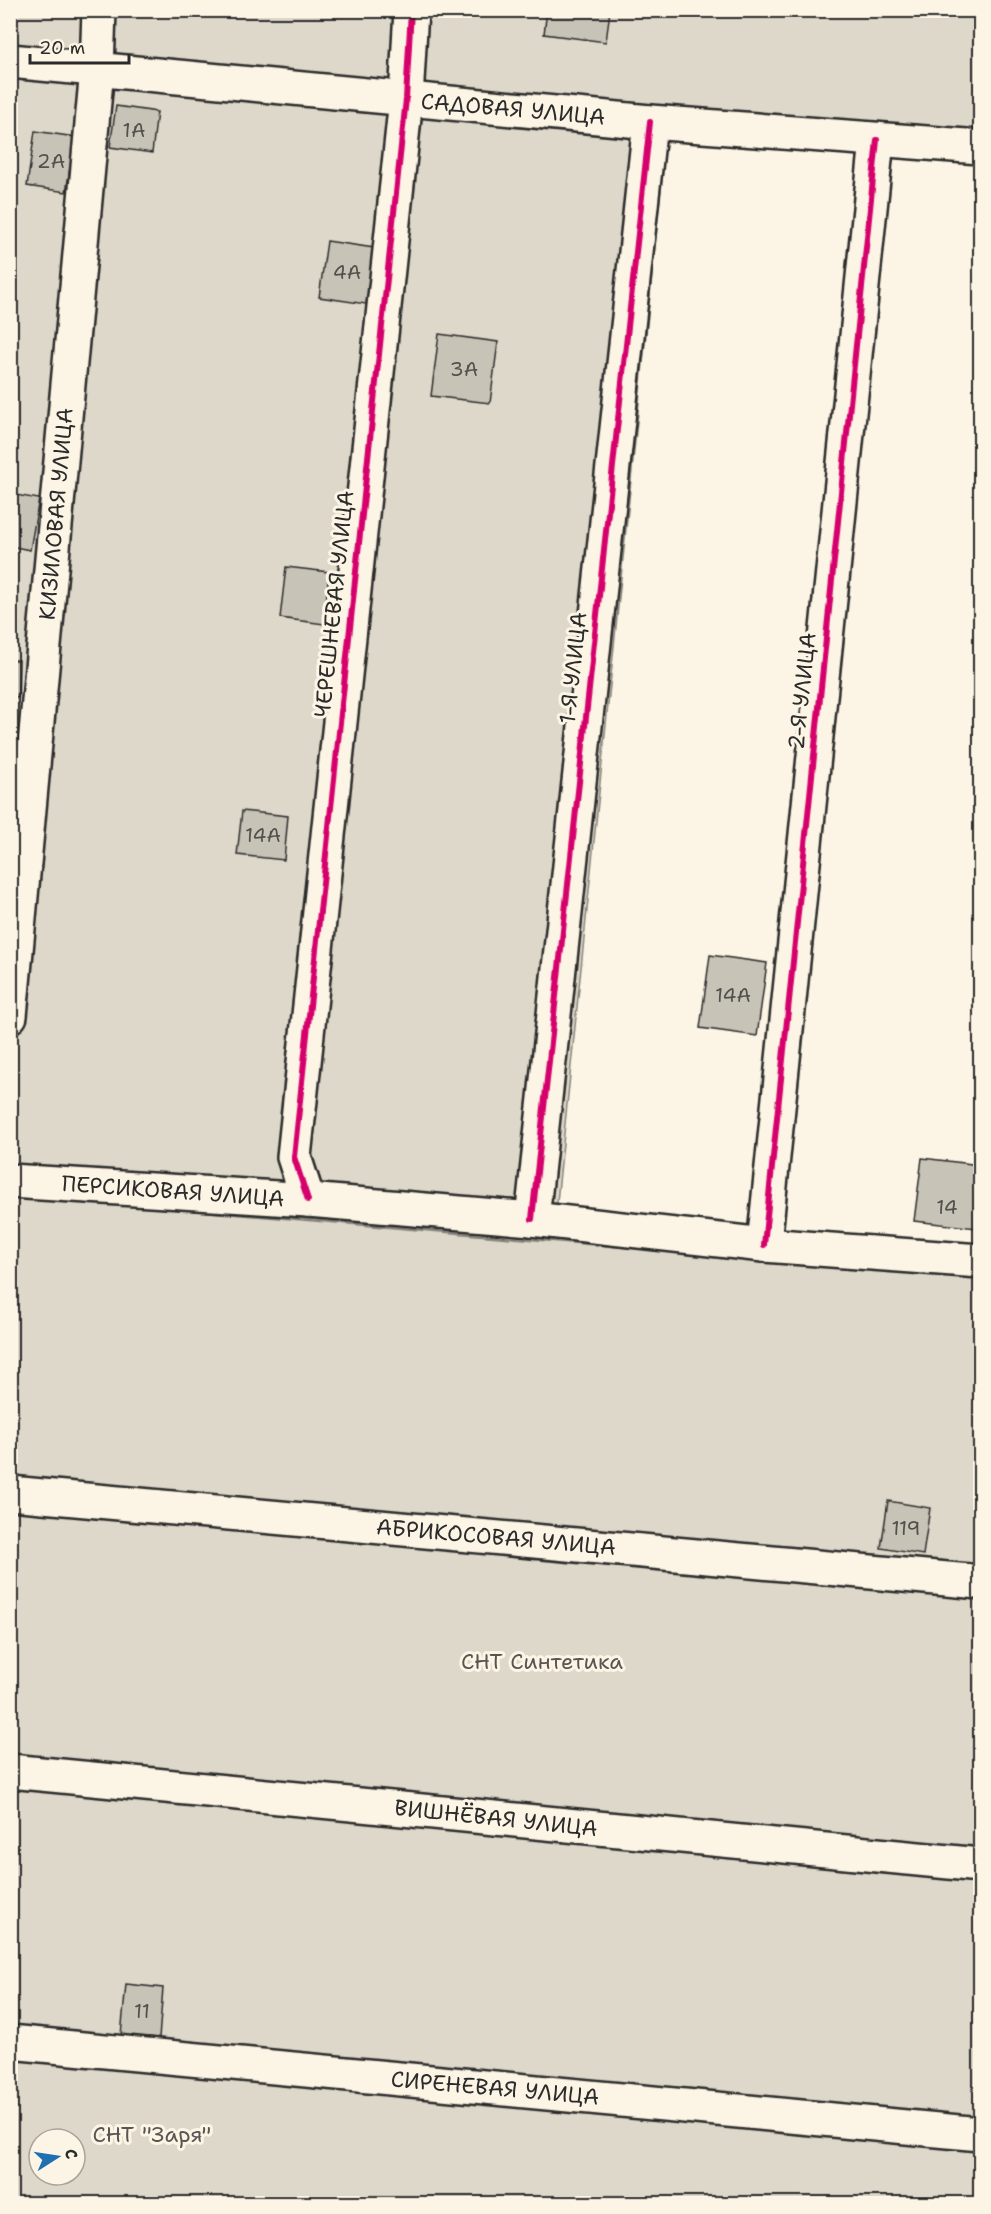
<svg xmlns="http://www.w3.org/2000/svg" width="991" height="2214" viewBox="0 0 991 2214" font-family="'Shantell Sans',sans-serif">
<style>
.green{fill:#ded8ca;stroke:#84827a;stroke-width:1.5;fill-rule:evenodd}
.building{fill:#c8c3b7;stroke:#2b2b2b;stroke-width:1.5}
.lines{fill:none;stroke-linecap:round;stroke-linejoin:round}
.minor-casing{stroke:#2b2b2b;stroke-width:38}
.minor{stroke:#fcf5e5;stroke-width:33}
.cycleway-casing{stroke:#fcf5e5;stroke-width:10}
.cycleway{stroke:#d6006c;stroke-width:6}
.labels{text-anchor:middle;dominant-baseline:central;stroke-width:6;stroke-linejoin:round;paint-order:stroke}
.number-label{font-size:20px;fill:#52514e}
.street-label{font-size:22px;fill:#2b2b2b;stroke:#fcf5e5}
.park-label{font-size:22px;fill:#585653;stroke:#fcf5e5}
</style>
<rect width="100%" height="100%" fill="#fcf5e5"/>
<filter id="ink" filterUnits="userSpaceOnUse"><feTurbulence type="fractalNoise" baseFrequency=".0167" numOctaves="2"/><feDisplacementMap in="SourceGraphic" scale="12" xChannelSelector="R" yChannelSelector="G"/><feConvolveMatrix kernelMatrix="1 2 1 2 8 2 1 2 1" color-interpolation-filters="sRGB"/></filter>
<g filter="url(#ink)">
<g class="green">
<path d="M10,11H980V140L667,129L553,1241L11,1193Z"/>
<path d="M10,1195L980,1278V2124L11,2028Z"/>
<path d="M10,2050L980,2138V2203H11ZM39,2139H75V2175H39Z"/>
</g>
<g class="building">
<path d="M547,10H610L606,42L544,34Z"/>
<path d="M116,106L157,112L152,153L110,147Z"/>
<path d="M35,131L75,137L66,192L27,186Z"/>
<path d="M327,241L374,248L366,304L319,297Z"/>
<path d="M439,334L498,342L490,403L431,396Z"/>
<path d="M10,494L39,499L30,550L10,546Z"/>
<path d="M286,567L329,572L324,624L280,618Z"/>
<path d="M10,660H19L18,698L10,697Z"/>
<path d="M242,811L288,816L284,860L237,855Z"/>
<path d="M710,955L767,963L757,1036L700,1028Z"/>
<path d="M922,1158L980,1165L977,1228L914,1221Z"/>
<path d="M888,1501L930,1508L923,1555L881,1548Z"/>
<path d="M126,1984L163,1988L159,2038L121,2035Z"/>
</g>
<g class="lines">
<defs>
<g id="minor">
<path d="M10,61L650,122L980,147"/>
<path d="M10,1016L97,69L99,10"/>
<path d="M10,1181L308,1200L532,1219L764,1245L980,1261"/>
<path d="M308,1200L294,1157L406,99L411,10"/>
<path d="M532,1219L650,122"/>
<path d="M764,1245L877,140"/>
<path d="M10,1493L980,1582"/>
<path d="M10,1771L980,1865"/>
<path d="M10,2042L980,2134"/>
</g>
</defs>
<use href="#minor" class="minor-casing"/>
<use href="#minor" class="minor"/>
<defs>
<g id="cycleway">
<path d="M308,1200L294,1157L406,99L411,10"/>
<path d="M532,1219L650,122"/>
<path d="M764,1245L877,140"/>
</g>
</defs>
<use href="#cycleway" class="cycleway-casing"/>
<use href="#cycleway" class="cycleway"/>
</g>
</g>
<g class="labels">
<g class="number-label">
<text x="134" y="130">1А</text>
<text x="51" y="161">2А</text>
<text x="347" y="272">4А</text>
<text x="464" y="369">3А</text>
<text x="263" y="835">14А</text>
<text x="733" y="995">14А</text>
<text x="947" y="1207">14</text>
<text x="906" y="1528">119</text>
<text x="142" y="2011">11</text>
</g>
<g class="street-label">
<text transform="translate(513 109) rotate(5)">САДОВАЯ УЛИЦА</text>
<text transform="translate(56 514) rotate(-85)">КИЗИЛОВАЯ УЛИЦА</text>
<text transform="translate(334 604) rotate(-84)">ЧЕРЕШНЕВАЯ УЛИЦА</text>
<text transform="translate(573 668) rotate(-84)">1-Я УЛИЦА</text>
<text transform="translate(802 691) rotate(-84)">2-Я УЛИЦА</text>
<text transform="translate(173 1191) rotate(4)">ПЕРСИКОВАЯ УЛИЦА</text>
<text transform="translate(496 1537) rotate(5)">АБРИКОСОВАЯ УЛИЦА</text>
<text transform="translate(496 1818) rotate(6)">ВИШНЁВАЯ УЛИЦА</text>
<text transform="translate(495 2088) rotate(5)">СИРЕНЕВАЯ УЛИЦА</text>
</g>
<g class="park-label">
<text x="542" y="1661">СНТ Синтетика</text>
<text x="152" y="2134">СНТ "Заря"</text>
</g>
</g>
<rect width="991" height="2214" fill="none" stroke="#fcf5e5" stroke-width="36"/>
<rect x="18" y="18" width="955" height="2178" fill="none" stroke="#2b2b2b" stroke-width="2" filter="url(#ink)"/>
<g transform="translate(57 2157) rotate(78)"><circle r="28" fill="#fcf5e5" stroke="#a8a49b" stroke-width="1.5"/>
<path d="M0-4.5L10 22L0 15L-10 22Z" fill="#1f6fb2"/>
<text y="-9" font-size="16" font-weight="bold" text-anchor="middle" fill="#2b2b2b">С</text>
</g>
<path d="M30 54v9h99v-9" fill="none" stroke="#2b2b2b" stroke-width="3"/>
<text x="39" y="54" font-size="18" fill="#2b2b2b" stroke="#fcf5e5" stroke-width="4.5" paint-order="stroke">20 m</text>
</svg>
